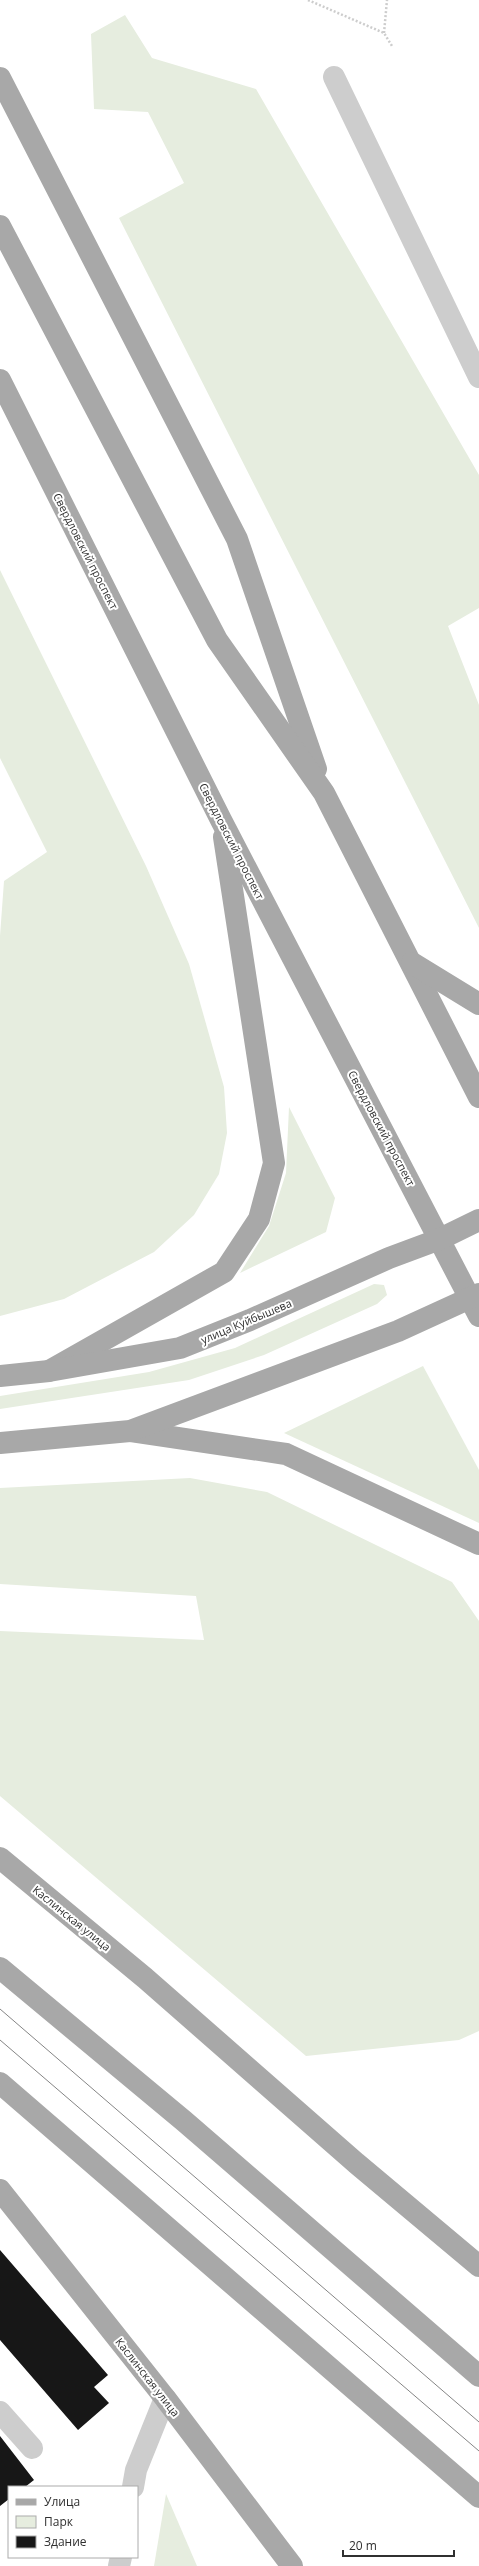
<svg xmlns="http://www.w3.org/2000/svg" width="479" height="2566" viewBox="0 0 479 2566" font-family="'Open Sans',sans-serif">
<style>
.green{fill:#e6eddf}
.building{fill:#171717}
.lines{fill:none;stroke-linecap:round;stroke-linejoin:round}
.path{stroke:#cdcdcd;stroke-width:2.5;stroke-dasharray:2 2;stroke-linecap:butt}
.minor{stroke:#cdcdcd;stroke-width:22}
.major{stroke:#a8a8a8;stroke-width:22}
.tram{stroke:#858585;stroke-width:1}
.labels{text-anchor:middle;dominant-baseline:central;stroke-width:4;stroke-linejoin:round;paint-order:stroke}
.street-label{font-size:11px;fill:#303030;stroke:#fff}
</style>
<rect width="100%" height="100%" fill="#fff"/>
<g class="green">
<path d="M125,15L152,58L256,89L479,475V608L448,626L479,705V928L119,218L184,183L148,112L94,109L91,34Z"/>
<path d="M0,570L146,866L189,964L224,1087L227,1133L219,1174L194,1215L154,1252L64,1299L0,1316V936L4,881L47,852L0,758Z"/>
<path d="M289,1107L335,1198L326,1232L240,1273L269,1226L286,1173Z"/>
<path d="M374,1284L384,1285L387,1295L377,1304L264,1355L189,1380L0,1409V1396L149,1372L235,1348Z"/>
<path d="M423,1366L479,1470V1523L284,1433Z"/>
<path d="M190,1478L267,1492L452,1582L479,1621V2031L459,2040L306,2056L0,1796V1631L204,1640L196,1596L0,1584V1488Z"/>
<path d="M166,2494L197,2566H154Z"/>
</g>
<g class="building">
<path d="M0,2250L108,2375L94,2387L109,2403L78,2430L0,2340Z"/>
<path d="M0,2436L34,2480L25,2487H9V2499L0,2506Z"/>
</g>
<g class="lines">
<g class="path">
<path d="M308,0L384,33L392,46"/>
<path d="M384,33L387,0"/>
</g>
<g class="minor">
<path d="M334,77L479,377"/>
<path d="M0,2412L32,2448"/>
<path d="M133,2487L136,2470L165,2398"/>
<path d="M119,2566L121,2557"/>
</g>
<g class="major">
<path d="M0,78L237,539L316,769"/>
<path d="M0,226L217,640L324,793L479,1097"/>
<path d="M0,380L221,820L479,1316"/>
<path d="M412,963L479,1004"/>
<path d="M49,1371L224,1272L259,1219L274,1163L224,837"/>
<path d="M0,1376L49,1371L180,1348L250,1320L389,1258L440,1239L479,1220"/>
<path d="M131,1431L286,1454L479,1544"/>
<path d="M0,1443L130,1431L398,1331L479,1294"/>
<path d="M0,1858L145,1978L356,2163L479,2266"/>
<path d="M0,1968L184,2121L479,2376"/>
<path d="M0,2083L479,2497"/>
<path d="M0,2190L165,2398L292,2566"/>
</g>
<g class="tram">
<path d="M0,2009L479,2422"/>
<path d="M0,2040L479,2451"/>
</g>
</g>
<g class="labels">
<g class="street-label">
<text transform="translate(86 551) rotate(63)">Свердловский проспект</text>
<text transform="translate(232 841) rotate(63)">Свердловский проспект</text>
<text transform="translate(382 1128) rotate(62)">Свердловский проспект</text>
<text transform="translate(246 1321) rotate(-23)">улица Куйбышева</text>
<text transform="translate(72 1918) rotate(39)">Каслинская улица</text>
<text transform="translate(148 2377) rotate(52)">Каслинская улица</text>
</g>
</g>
<rect x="8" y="2486" width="130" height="72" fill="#ffffff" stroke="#acacac"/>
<rect x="16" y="2499" width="20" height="6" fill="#a8a8a8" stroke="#acacac"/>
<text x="44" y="2506" font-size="12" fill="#303030">Улица</text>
<rect x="16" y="2516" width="20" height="12" fill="#e6eddf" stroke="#acacac"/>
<text x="44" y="2526" font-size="12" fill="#303030">Парк</text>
<rect x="16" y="2536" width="20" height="12" fill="#171717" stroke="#acacac"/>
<text x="44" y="2546" font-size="12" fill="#303030">Здание</text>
<path d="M343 2550v6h111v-6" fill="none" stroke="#303030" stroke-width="2"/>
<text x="349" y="2550" font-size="12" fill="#303030" stroke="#ffffff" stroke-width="3" paint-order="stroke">20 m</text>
</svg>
